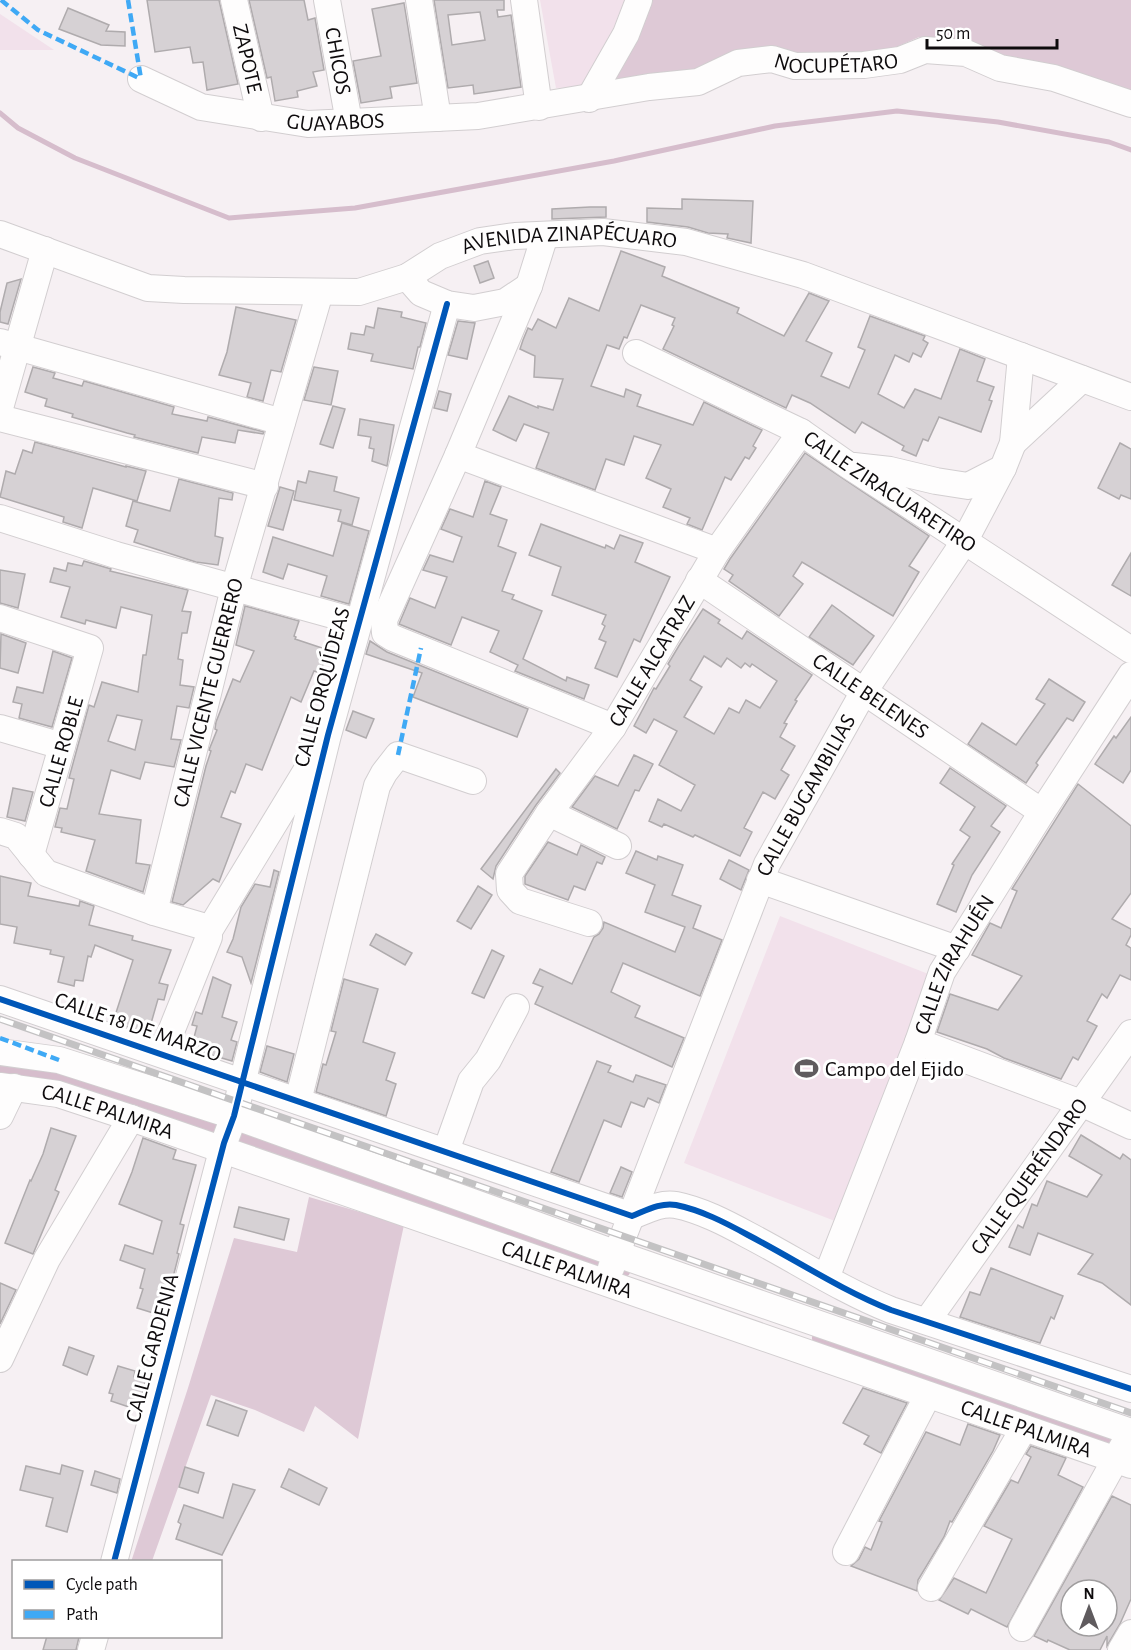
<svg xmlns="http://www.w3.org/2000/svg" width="1131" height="1650" viewBox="0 0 1131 1650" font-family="'Alegreya Sans',sans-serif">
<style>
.green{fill:#f2e1eb}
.forest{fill:#dec9d6}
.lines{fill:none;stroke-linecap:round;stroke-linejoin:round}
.stream{stroke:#d6bdcc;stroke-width:5}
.canal{stroke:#d6bdcc;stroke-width:18}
.building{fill:#d6d1d4;stroke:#afabad;stroke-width:1.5;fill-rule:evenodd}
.minor-casing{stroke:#d2ced0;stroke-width:28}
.minor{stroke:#fefdfd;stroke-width:26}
.rail-casing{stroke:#c3c2c3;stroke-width:7}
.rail{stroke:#fff;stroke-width:4.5;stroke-dasharray:14;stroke-linecap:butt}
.quiet{stroke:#3fa9f5;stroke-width:4.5;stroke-dasharray:9 4.5;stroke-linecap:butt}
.cycleway-casing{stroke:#fff;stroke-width:10}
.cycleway{stroke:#0057b8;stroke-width:6}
.labels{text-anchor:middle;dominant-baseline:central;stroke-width:6;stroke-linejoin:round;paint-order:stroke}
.street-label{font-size:22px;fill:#0e0b0d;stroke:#fff}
.poi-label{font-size:22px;fill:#0e0b0d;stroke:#fff;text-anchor:start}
</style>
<rect width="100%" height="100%" fill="#f6f0f3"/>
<g class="green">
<path d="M540,0H628L600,64L582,87L556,88Z"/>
<path d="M0,14L54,50H0Z"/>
<path d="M780,916L931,975L835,1221L684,1163Z"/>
</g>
<g class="forest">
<path d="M651,0H1131V95L1007,61L964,42L919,37L883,53L610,83Z"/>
<path d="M309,1197L404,1225L358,1439L315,1406L304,1432L255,1410L211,1395L152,1561L131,1562L188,1388L234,1238L297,1252Z"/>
</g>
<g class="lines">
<path class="stream" d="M0,113L18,128L75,158L229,218L355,208L614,161L775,126L897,111L998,122L1109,142L1131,150"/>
<g class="canal">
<path d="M0,1067L62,1075L622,1269"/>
<path d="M821,1338L1131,1446"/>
</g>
</g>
<g class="building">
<path d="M147,0H219L238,84L207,90L203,62L193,63L190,47L155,52Z"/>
<path d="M249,0H304L308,20L315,18L324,70L313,72L317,86L297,91L298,97L275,101L271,77L267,78Z"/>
<path d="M434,0H504V10H497L498,17L511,15L521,87L474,94L473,85L448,88ZM480,12L485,40L452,45L448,15Z"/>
<path d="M404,3L417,83L390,87L392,98L361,103L353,61L381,56L372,9Z"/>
<path d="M68,8L109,25L106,31L125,32V46L101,45L59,29Z"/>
<path d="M682,199L753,201L751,243L727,238L728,234L708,233L688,227L647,222V208L682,209Z"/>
<path d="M590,207H606V217L552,219V209Z"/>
<path d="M621,251L665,267L662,276L739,308L737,313L784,336L809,293L829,301L806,341L832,353L821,376L849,388L865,350L858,347L870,316L925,336L923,340L928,343L921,357L913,353L909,362L895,355L878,394L904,408L915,389L941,399L960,349L985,359L977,381L994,387L989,400L992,401L981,432L939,417L928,441L923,439L916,456L902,450L904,446L862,422L855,433L810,403L792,395L786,408L663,349L674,326L672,325L675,318L641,305L627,338L624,337L619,349L607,345L591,386L624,397L626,389L641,395L637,406L693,425L704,402L762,430L753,446L756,448L749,459L745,457L731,480L725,477L702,530L687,524L690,518L663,507L671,489L646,478L661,445L634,436L624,465L606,459L595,490L536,468L549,433L524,424L516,441L493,430L509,396L538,408V406L553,410L563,379L534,377L535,356L520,349L523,340L528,328L532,330L538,319L556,328L569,298L599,311Z"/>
<path d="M488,261L494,278L480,283L474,266Z"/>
<path d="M21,279L8,324L0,322V312L7,283Z"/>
<path d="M236,307L296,320L281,372L271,370L263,401L247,397L251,383L219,375L227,352Z"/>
<path d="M378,308L402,312L401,317L426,323L420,347H418L413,369L371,361L373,354L348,349L351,333L364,335L366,326L374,328Z"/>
<path d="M458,321L475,323L467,359L448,355Z"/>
<path d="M33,367L55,373L53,378L82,386L84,381L174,407L172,414L207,421L208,417L264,432L263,434L238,430L235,443L202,437L198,453L134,437L135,435L127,433L72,417L73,414L45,406L47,399L25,392Z"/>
<path d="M314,367L338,371L331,405L304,400Z"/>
<path d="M439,391L451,394L447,411L434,408Z"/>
<path d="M333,406L345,409L333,448L320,444Z"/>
<path d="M360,419L394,425L387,466L372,461L374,449L369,448L371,437L358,435Z"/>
<path d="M35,442L126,467V466L146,471L137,501L93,488L82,528L63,522L64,517L0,497L6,471L15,474L23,450L32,453Z"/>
<path d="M1120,443L1131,449V499L1121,495L1119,499L1098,488Z"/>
<path d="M805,453L929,536L909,566L919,572L893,616L802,562L793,576L803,584L779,616L729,581L733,575L724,569L730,559Z"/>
<path d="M309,471L337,477L334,491L359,498L352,525L338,521L341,510L294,500L298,481L306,483Z"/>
<path d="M179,479L233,493L232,500L219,498L215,536L223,538L218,565L196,562L134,542L138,530L126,526L133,501L170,511Z"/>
<path d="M485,481L501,487L490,514L507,520L498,546L516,553L502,591L514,595L512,599L542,611L523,659L566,681L567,677L589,685L584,699L515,671L518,665L490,652L499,631L462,617L451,645L399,624L410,598L435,608L447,577L423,570L430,555L453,562L462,537L441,529L450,509L473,517Z"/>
<path d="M280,487L294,491L283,530L268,526Z"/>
<path d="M342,523L369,531L349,604L321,596L327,576L288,564L283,579L263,572L273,537L333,556Z"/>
<path d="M541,524L605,548L606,545L614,549L620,535L643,543L635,562L670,577L640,642L634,639L617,677L595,668L606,642L599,639L605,626L602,624L606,615L552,595L561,567L529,555Z"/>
<path d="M1131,553V596L1112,585Z"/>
<path d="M84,561L111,569L110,571L188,590L182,611L191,612L187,633H182L178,659L183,660L180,685L194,687L189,708L177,706L171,739L181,740L174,767L145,762L140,779L111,770L99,814L141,820L136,863L150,865L143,892L86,871L95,840L61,832L62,828L55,827L60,808L67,809L74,779L69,778L89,705L94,707L102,682L138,692L143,655H146L152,615L121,607L116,628L86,620L85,624L61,617L70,587L50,582L54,568L66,571L68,563L82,566ZM117,715L142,720L135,750L108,741Z"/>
<path d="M0,570L25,574L18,608L0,603Z"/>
<path d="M832,605L874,636L853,665L809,637Z"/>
<path d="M245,606L299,621L294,636L296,637L295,639L328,650L320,673L314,671L301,702L291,697L262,770L246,764L235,793L231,791L221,817L241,824L219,882L213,879L183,905L172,902L206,766L211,751L209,750L217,730L215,729L216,722L233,679L240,682L254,651L236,645Z"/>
<path d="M703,609L720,620L718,623L742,639L747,631L812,675L795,700L797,701L784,723L787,724L780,737L795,746L781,770L789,775L775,799L763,792L744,828L752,832L740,856L695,835L693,837L664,824L662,827L649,821L658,799L681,811L695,785L659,765L677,731L654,719L646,733L634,726L654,688L656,689L670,666L668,664L680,644ZM704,656L721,667L727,658L741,668L745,663L750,667L752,664L777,681L760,708L746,700L739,713L729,708L714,734L684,717L702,687L690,680Z"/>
<path d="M1,634L26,643L18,673L0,668Z"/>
<path d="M370,641L387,652L528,709L517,737L413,697L422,673L366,654Z"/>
<path d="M53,651L72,658L52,727L19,718L22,704L13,702L17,687L43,693Z"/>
<path d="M1049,679L1085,702L1073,721L1067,718L1036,763L1038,765L1026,783L968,744L982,723L1016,745L1045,704L1036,699Z"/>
<path d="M353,711L374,719L366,738L346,730Z"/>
<path d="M1131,717V770L1123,783L1095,764L1114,736L1116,738Z"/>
<path d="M634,755L653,764L639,791L635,790L617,829L572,807L595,776L618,786Z"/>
<path d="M950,768L1006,806L991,826L1000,832L972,875L956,912L937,904L954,865L952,864L970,837L960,830L975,807L940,783Z"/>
<path d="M556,769L560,773L536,805L496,866L493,879L481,869Z"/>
<path d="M1078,784L1131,826V893L1112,919L1131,929V935L1126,945L1131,948V980L1120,975L1107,998L1102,994L1087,1021L1097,1026L1078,1060L1073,1057L1061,1079L1004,1058L987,1049L937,1032L950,994L998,1010L1022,976L972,955L990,923L1001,928L1017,891L1012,889Z"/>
<path d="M13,788L33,792L25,821L7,817Z"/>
<path d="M548,842L577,855L581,845L605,857L602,864L597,862L585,890L574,886L568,900L525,884V876Z"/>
<path d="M636,851L657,860L658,856L683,865L672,895L701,906L693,928L722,940L700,996L623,963L611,992L640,1006L635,1017L684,1038L672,1067L535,1004L543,987L533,983L540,969L572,984L594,937L599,934L603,928L604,922L675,952L685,927L645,912L655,885L626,873Z"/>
<path d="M729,860L749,870L741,890L720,879Z"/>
<path d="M274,870L279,872L251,983L242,957L227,952L233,939L241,907L255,884L270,887Z"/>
<path d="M0,876L31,883L28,896L79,906L80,901L94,906L89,925L133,936L132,940L171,950L159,983L168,985L164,1000L158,999L150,1027L142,1024L139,1031L113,1022L133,960L95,945L91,957L88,956L83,981L75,980L74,986L58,982L64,957L50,954L51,950L14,943L17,927L0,924Z"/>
<path d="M478,886L492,895L471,929L457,921Z"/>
<path d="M376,934L412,953L405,965L370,945Z"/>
<path d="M492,950L504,956L484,998L472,993Z"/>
<path d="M213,977L231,985L222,1017L237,1022L231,1040L237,1042L232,1061L191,1049L197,1026L192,1025L196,1012L202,1014Z"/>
<path d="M344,979L378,989L363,1042L395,1053L386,1080L396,1084L386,1116L316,1092L323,1064L326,1065L336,1032L331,1031Z"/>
<path d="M267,1046L294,1054L287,1082L260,1072Z"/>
<path d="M597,1061L611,1066L608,1072L633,1082L636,1075L666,1085L659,1103L648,1098L644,1107L631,1102L621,1127L604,1120L579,1182L551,1172Z"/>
<path d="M51,1128L76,1136L55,1190L59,1192L33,1254L5,1243L30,1180L31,1181L43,1154Z"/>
<path d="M1081,1135L1120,1159L1123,1154L1131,1160V1305L1102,1283L1078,1274L1093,1254L1038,1233L1030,1255L1009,1247L1018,1225L1023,1228L1032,1204L1037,1206L1047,1181L1087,1197L1102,1175L1069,1156Z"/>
<path d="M143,1138L176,1150L173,1159L196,1165L180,1224L184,1225L177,1253L179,1254L163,1316L137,1308L143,1289L140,1288L145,1269L120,1260L125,1245L153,1254L162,1221L119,1204L132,1172Z"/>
<path d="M621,1167L632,1172L622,1197L610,1193Z"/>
<path d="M239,1207L289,1219L284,1240L234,1227Z"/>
<path d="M991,1268L1063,1296L1054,1319L1051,1317L1040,1343L960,1317L970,1292L980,1295Z"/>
<path d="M0,1283L16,1290L0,1324Z"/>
<path d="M69,1347L94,1356L87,1375L63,1365Z"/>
<path d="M118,1366L135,1371L134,1377L146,1380L138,1410L111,1401L113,1394L109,1393Z"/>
<path d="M863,1388L907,1403L881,1453L864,1444L869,1436L843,1423Z"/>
<path d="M216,1400L247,1411L238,1436L207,1425Z"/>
<path d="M968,1424L1000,1435L993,1451L952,1522L950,1521L944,1537L918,1580L917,1591L851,1566L859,1559L865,1547L871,1550L882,1522L879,1521L926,1432L960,1445Z"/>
<path d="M1031,1446L1066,1458L1058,1475L1083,1487L1007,1627L971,1609L968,1614L939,1600L954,1578L986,1593L1012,1539L984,1526L1011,1480L1018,1483L1031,1457L1026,1454Z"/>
<path d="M62,1465L83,1471L67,1532L46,1526L53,1498L20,1490L26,1466L60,1474Z"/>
<path d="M185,1467L204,1473L198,1493L179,1487Z"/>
<path d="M289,1469L327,1488L319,1505L281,1487Z"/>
<path d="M95,1471L120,1479L117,1493L91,1485Z"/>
<path d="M233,1484L255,1490L222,1555L176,1539L181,1524L178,1522L184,1505L223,1518Z"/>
<path d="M1112,1496L1131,1505V1599L1120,1624L1107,1646V1636L1100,1650H1070L1048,1640L1047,1642L1034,1636ZM1071,1590H1107V1626H1071Z"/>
<path d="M47,1636L79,1637L76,1650H43Z"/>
</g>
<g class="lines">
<defs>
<g id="minor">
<path id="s1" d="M234,0L261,118"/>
<path id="s2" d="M327,0L349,122"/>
<path d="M419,0L438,118"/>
<path d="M524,0L539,107"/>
<path id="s3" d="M141,79L201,107L308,124L478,116L649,87L698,82L738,63L772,59L795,66L864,65L900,60L925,50L966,53L1000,68L1054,78L1131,104"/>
<path d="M589,99L626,34L639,0"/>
<path id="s4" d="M0,234L148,288L184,290L359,292L407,277L440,256L480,241L515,236L603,232L686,242L803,275L1131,397"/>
<path d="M545,235L529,286L458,455L384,620L385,633L393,638L613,727"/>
<path d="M407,277L421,293L447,304L474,308L505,302L529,286"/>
<path d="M0,342L282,422"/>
<path id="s5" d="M636,353L801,432L848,465L1131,650"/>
<path d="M0,408L45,250"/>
<path d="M0,418L265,486"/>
<path d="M1013,443L1082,379"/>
<path d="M458,455L717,551"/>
<path d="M854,466L890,470L936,481L968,486L1003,468"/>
<path d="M0,518L116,555L358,622"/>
<path id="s6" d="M699,580L1042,812"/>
<path d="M0,618L90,648L31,855"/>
<path d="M0,728L62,746"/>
<path d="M549,813L618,846"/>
<path d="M0,831L16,836L46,873L154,912L202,926L209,931"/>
<path d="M760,880L957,949"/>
<path id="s7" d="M154,912L234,588L320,292"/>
<path id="s8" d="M589,923L520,901L510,890L509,874L549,813L613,727L717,551L801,432"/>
<path d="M0,999L632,1216C645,1211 661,1202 676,1205C701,1210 726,1223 748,1235C796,1260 841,1290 891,1310L1131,1389"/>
<path d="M918,1042L1081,1103L1131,1126"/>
<path d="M0,1052L59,1060L234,1116L617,1254L1131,1432"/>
<path d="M162,1054L209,937V931L314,758"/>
<path id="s9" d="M0,1086L58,1094L131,1118L1131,1465"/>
<path d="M298,1101L377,786L384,773L398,755L473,781"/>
<path d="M0,1116L14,1087"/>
<path d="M446,1151L471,1081L488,1060L516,1007"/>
<path id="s10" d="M611,1268L767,864L863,693L964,542L1003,468L1013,443L1021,356"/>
<path id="s11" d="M826,1278L918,1042L942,972L1042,812L1131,675"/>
<path id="s12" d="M927,1321L1131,1033"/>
<path d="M0,1359L47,1259L131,1118"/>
<path d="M846,1552L928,1395"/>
<path d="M114,1562L224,1143L234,1116L328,735L447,304"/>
<path d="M931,1588L1024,1428"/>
<path d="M1022,1628L1124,1444"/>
<path d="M91,1650L95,1636"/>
<path d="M1121,1650L1131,1633"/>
</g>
</defs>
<use href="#minor" class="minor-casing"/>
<use href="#minor" class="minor"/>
<defs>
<path id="rail" d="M0,1019L1131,1413"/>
</defs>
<use href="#rail" class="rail-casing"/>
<use href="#rail" class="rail"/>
<g class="quiet">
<path d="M1,0L38,30L141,79"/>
<path d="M128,0L141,79"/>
<path d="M398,755L421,648"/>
<path d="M0,1038L59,1060"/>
</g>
<defs>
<g id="cycleway">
<path d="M0,999L632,1216C645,1211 661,1202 676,1205C701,1210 726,1223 748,1235C796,1260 841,1290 891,1310L1131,1389"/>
<path d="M114,1562L224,1143L234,1116L328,735L447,304"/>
</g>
</defs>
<use href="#cycleway" class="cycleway-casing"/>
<use href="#cycleway" class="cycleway"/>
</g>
<defs>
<symbol id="stadium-bare" viewBox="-9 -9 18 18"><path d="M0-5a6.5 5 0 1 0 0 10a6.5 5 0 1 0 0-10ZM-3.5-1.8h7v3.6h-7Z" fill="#5f5b5e" stroke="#fff" stroke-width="2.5" paint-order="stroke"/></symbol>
</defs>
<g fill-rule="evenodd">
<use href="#stadium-bare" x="790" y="1052" width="33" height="33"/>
</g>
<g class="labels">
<g class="street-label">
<text stroke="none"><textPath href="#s3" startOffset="711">NOCUPÉTARO</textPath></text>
<text stroke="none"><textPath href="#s1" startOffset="60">ZAPOTE</textPath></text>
<text stroke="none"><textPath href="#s2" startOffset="62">CHICOS</textPath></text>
<text stroke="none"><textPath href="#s3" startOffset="202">GUAYABOS</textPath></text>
<text stroke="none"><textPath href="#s4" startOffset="590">AVENIDA ZINAPÉCUARO</textPath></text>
<text stroke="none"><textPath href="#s5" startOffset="290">CALLE ZIRACUARETIRO</textPath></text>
<text stroke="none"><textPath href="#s8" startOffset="360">CALLE ALCATRAZ</textPath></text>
<text transform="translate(322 687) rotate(-75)">CALLE ORQUÍDEAS</text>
<text stroke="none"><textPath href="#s7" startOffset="226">CALLE VICENTE GUERRERO</textPath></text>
<text stroke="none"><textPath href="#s6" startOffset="207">CALLE BELENES</textPath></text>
<text transform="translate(61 752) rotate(-74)">CALLE ROBLE</text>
<text stroke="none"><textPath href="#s10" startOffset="512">CALLE BUGAMBILIAS</textPath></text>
<text stroke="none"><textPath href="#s11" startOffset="339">CALLE ZIRAHUÉN</textPath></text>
<text transform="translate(138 1027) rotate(19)">CALLE 18 DE MARZO</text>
<text stroke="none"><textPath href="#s9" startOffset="111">CALLE PALMIRA</textPath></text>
<text stroke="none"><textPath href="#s12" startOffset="177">CALLE QUERÉNDARO</textPath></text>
<text stroke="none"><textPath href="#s9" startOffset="597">CALLE PALMIRA</textPath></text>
<text transform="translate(152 1348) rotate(-75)">CALLE GARDENIA</text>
<text stroke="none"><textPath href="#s9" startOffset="1083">CALLE PALMIRA</textPath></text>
</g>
<g class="poi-label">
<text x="825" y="1069">Campo del Ejido</text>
</g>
</g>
<rect x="12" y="1560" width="210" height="78" fill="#ffffff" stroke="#9f9d9e" stroke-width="1.5"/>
<rect x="24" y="1580" width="30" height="9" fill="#0057b8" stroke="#9f9d9e" stroke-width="1.5"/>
<text x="66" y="1590" font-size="18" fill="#0e0b0d">Cycle path</text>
<rect x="24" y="1610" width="30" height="9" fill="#3fa9f5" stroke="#9f9d9e" stroke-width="1.5"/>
<text x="66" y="1620" font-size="18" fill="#0e0b0d">Path</text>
<g transform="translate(1089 1608)"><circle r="28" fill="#ffffff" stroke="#9f9d9e" stroke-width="1.5"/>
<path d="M0-4.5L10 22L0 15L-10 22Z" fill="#5f5b5e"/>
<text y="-9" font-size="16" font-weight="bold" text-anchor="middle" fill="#0e0b0d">N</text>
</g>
<path d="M927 39v9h130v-9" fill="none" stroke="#0e0b0d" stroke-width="3"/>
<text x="936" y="39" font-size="18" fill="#0e0b0d" stroke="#ffffff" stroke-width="4.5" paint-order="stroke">50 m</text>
</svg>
